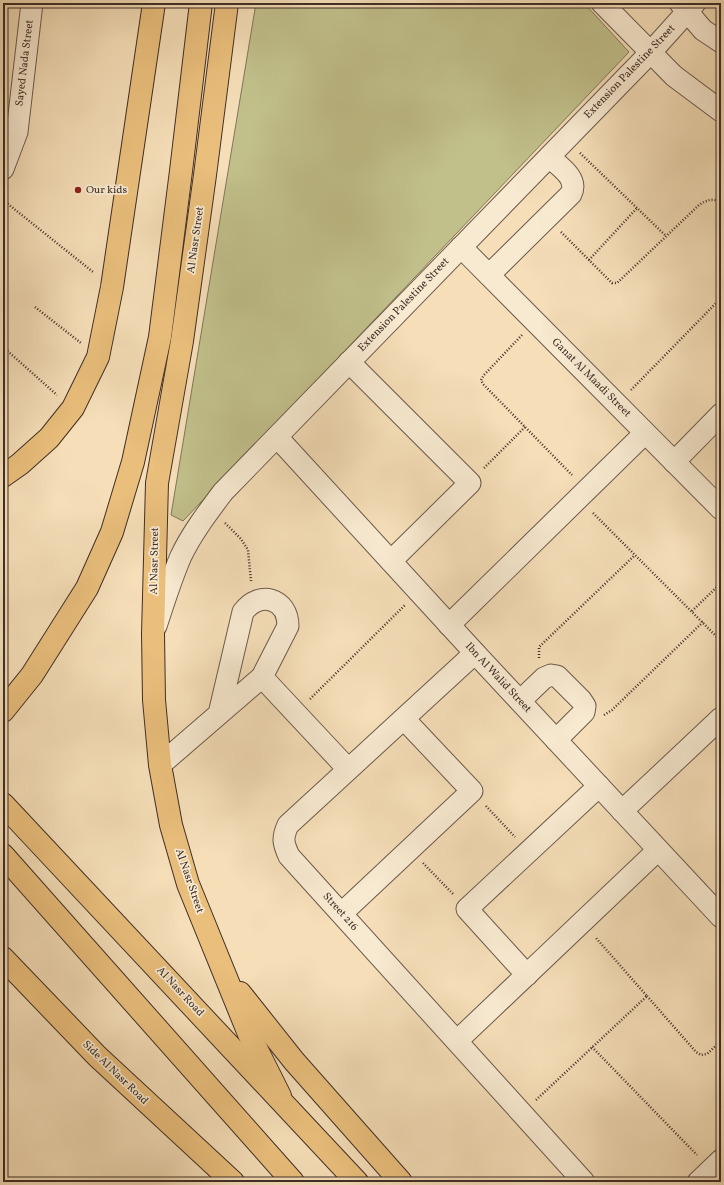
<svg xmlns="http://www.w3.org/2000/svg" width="724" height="1185" viewBox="0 0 724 1185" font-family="Vollkorn,serif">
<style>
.green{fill:#c1c08b;stroke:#80775a}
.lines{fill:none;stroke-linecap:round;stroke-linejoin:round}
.minor-casing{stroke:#6c5a4c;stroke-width:23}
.major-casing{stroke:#3f2e28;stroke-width:24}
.highway-casing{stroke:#3f2e28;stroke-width:24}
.path{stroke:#3f2e28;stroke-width:2.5;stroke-dasharray:1 2;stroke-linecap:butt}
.minor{stroke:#f8ead1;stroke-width:21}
.major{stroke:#eabf7c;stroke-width:22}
.highway{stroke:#eabf7c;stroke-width:22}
.poi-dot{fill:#8f2418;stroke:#f8ead1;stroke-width:1.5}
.labels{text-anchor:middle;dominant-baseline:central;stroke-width:3.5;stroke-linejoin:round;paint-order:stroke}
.street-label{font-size:11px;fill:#3f2e28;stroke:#f8ead1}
.poi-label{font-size:11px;fill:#3f2e28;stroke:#f8ead1;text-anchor:start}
</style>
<rect width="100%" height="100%" fill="#f5deb8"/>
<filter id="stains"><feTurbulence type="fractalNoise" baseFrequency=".005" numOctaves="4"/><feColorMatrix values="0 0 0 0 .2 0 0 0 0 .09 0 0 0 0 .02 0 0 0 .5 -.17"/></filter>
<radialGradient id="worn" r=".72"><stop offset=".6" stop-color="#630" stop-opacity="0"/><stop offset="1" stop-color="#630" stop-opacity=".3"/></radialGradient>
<path class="green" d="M256,3H584L629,52L183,521L171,515Z"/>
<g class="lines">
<defs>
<g id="minor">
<path d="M602,3L674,76L721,111"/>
<path d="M680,3L703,30L721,42"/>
<path d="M3,169L17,132L32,3"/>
<path d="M461,247L721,509"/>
<path d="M489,275L571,194C579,178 559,166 549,157"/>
<path d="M349,362L470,483L391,561"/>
<path d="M277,437L475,653L721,917"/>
<path d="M674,462L721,414"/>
<path d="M449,625L645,433"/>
<path d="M156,626C164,602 171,579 181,556C192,533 208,512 223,492L650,53L695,3"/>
<path d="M475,653L288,825C282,838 283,843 289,856L584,1182"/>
<path d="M262,677L348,769"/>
<path d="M520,701L544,678L551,675L557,676L581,700L585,706L584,712L556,740"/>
<path d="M160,765L219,714L243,612C259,590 288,598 288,626L262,677L219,714"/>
<path d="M622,811L721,718"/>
<path d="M342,913L472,791L404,719"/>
<path d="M527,975L467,909L599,786"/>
<path d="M457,1041L658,850"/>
<path d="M698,1182L721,1160"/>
</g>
<g id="major">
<path d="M227,3L205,175L182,341L157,483L153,634L154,700L160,765L171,825L188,884L249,1034L280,1096"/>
<path d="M3,711L32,675L87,588L112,532L133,462L160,337L181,171L201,3"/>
<path d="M3,958L97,1056L233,1182"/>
<path d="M240,993L294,1061L401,1182"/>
</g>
<g id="highway">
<path d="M3,476L20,464L49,438L73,408L98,357L112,287L154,3"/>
<path d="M3,804L357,1182"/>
<path d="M3,855L293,1182"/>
</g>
</defs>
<use href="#minor" class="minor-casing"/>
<use href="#major" class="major-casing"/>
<use href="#highway" class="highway-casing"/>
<g class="path">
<path d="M580,153L666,236"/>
<path d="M3,200L93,272"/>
<path d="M561,232L612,283H617L699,205C706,200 713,198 721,202"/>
<path d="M589,260L637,208"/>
<path d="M35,307L81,343"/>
<path d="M522,335L484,375L481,380L483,384L572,475"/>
<path d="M3,347L57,395"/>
<path d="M631,390L721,298"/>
<path d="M484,468L525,427"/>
<path d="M593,513L721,641"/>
<path d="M225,523L241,539L248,550L251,581"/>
<path d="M692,611L721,583"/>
<path d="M539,658V647L635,555"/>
<path d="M310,699L405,605"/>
<path d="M604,715L612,710L703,622"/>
<path d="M486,806L515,837"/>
<path d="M423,863L453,894"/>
<path d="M647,996L696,1052L701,1055L707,1054L721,1041"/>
<path d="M592,1047L697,1155"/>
<path d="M536,1100L647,996L596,938"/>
</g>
<use href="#minor" class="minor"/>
<use href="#major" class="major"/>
<use href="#highway" class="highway"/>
</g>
<circle class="poi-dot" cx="78" cy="190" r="4"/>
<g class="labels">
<g class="street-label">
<text transform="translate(25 63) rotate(-83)">Sayed Nada Street</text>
<text transform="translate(630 72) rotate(-46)">Extension Palestine Street</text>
<text transform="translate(196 240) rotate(-82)">Al Nasr Street</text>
<text transform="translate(404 305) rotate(-46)">Extension Palestine Street</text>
<text transform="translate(591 378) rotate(45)">Ganat Al Maadi Street</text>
<text transform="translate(155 561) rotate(-89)">Al Nasr Street</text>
<text transform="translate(498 678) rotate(47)">Ibn Al Walid Street</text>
<text transform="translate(189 881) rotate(71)">Al Nasr Street</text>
<text transform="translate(340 912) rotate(48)">Street 216</text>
<text transform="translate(180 992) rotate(47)">Al Nasr Road</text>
<text transform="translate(115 1073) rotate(44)">Side Al Nasr Road</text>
</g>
<g class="poi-label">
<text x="86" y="190">Our kids</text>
</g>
</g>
<rect width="724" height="1185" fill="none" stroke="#f5deb8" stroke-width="16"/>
<rect x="4" y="4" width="716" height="1177" fill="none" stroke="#3f2e28" stroke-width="2"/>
<rect x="8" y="8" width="708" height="1169" fill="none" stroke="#3f2e28"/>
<rect width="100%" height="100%" filter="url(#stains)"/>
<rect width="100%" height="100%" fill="url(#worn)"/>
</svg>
